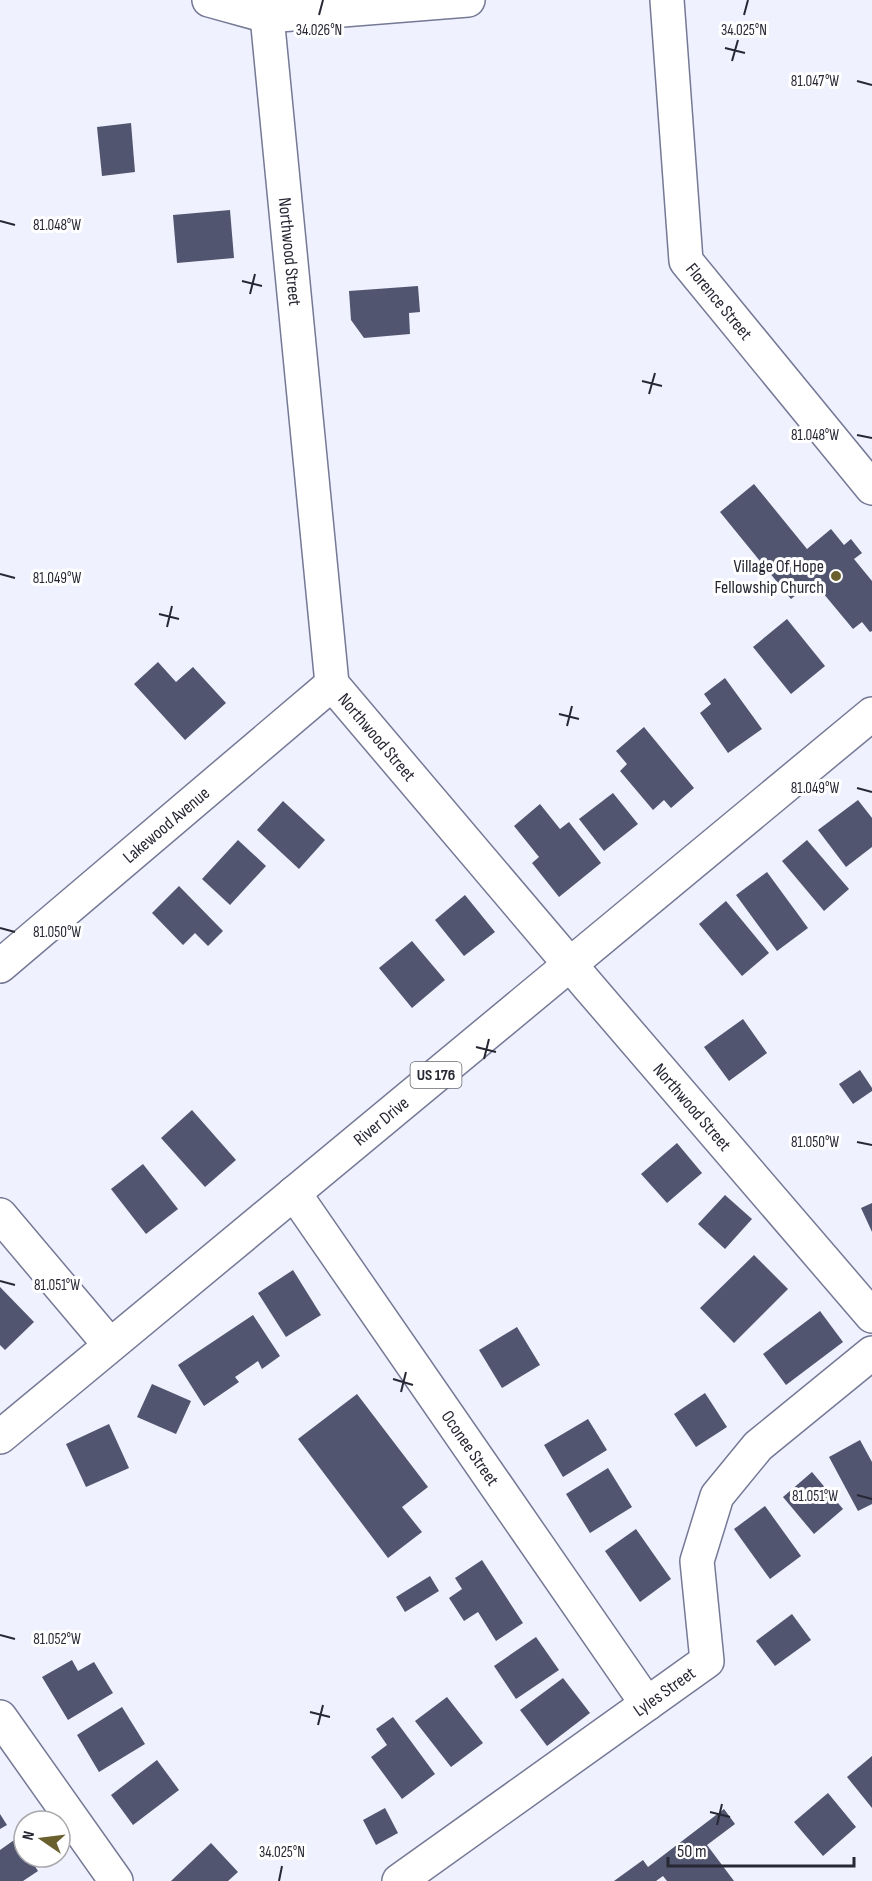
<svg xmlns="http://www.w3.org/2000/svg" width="872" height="1881" viewBox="0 0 872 1881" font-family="'Sofia Sans Condensed',sans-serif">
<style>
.building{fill:#51556f}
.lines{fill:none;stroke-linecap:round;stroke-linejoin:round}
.minor-casing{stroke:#757995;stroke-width:36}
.major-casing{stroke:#757995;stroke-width:36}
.minor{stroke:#fff;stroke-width:33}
.major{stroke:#fff;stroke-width:33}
.ticks{fill:none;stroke:#272834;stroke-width:2}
.poi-dot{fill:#6a602d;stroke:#fff;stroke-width:2}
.labels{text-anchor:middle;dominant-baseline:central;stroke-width:6;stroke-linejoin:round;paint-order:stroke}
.shield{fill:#fff;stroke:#686871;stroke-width:1.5}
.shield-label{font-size:16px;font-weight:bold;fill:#272834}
.street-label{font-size:18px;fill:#272834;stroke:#fff}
.poi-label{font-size:18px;fill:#272834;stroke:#fff;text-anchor:end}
.ticks-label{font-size:15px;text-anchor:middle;fill:#272834;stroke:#fff;stroke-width:6;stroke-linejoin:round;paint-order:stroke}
</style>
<rect width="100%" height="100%" fill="#eff1fe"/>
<g class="building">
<path d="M131,123L135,172L102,176L97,127Z"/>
<path d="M230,210L234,258L177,263L173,215Z"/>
<path d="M418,286L420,312L409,313L410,334L364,338L351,320L349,291Z"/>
<path d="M754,484L807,549L831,529L844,545L851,539L862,553L854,559L872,581V631L870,632L862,622L853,629L813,581L791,599L720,512Z"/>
<path d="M787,619L825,666L791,694L753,647Z"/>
<path d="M158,662L176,682L193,667L226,703L185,740L134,684Z"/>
<path d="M725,678L762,729L728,753L700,713L711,704L704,694Z"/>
<path d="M644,727L694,788L671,808L664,800L653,810L620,771L627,764L616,751Z"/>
<path d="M613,793L638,824L604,851L579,819Z"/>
<path d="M858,800L872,818V847L846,867L818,830Z"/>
<path d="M283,801L325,840L299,869L257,830Z"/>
<path d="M540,804L560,829L569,822L601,863L559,897L532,863L539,857L514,826Z"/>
<path d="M238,840L266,866L230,905L202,879Z"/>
<path d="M807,840L849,889L824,911L782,861Z"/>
<path d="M767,872L808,928L777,951L736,895Z"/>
<path d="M179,886L223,931L208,946L195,933L183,945L152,913Z"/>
<path d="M465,895L495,932L464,956L435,920Z"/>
<path d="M726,901L769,953L742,976L699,924Z"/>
<path d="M412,941L445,980L412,1008L379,968Z"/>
<path d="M743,1019L767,1053L729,1081L704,1047Z"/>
<path d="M860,1070L872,1088V1091L853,1104L839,1084Z"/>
<path d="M192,1110L236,1160L205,1187L161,1138Z"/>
<path d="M677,1143L702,1173L667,1203L641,1174Z"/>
<path d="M143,1164L178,1209L146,1234L111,1189Z"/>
<path d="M725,1195L752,1219L725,1249L698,1224Z"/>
<path d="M872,1203V1232L861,1208Z"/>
<path d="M754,1255L788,1289L734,1343L700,1308Z"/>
<path d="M293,1270L321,1315L286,1337L258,1293Z"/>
<path d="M0,1287L34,1322L5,1350L0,1345Z"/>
<path d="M820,1311L843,1342L786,1385L763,1354Z"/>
<path d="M253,1315L280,1356L262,1369L258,1361L235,1377L239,1382L204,1406L178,1365Z"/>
<path d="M517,1327L540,1365L502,1388L479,1350Z"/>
<path d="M152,1384L191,1401L176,1434L137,1417Z"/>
<path d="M705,1393L727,1427L696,1447L674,1414Z"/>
<path d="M357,1394L428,1487L402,1507L422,1532L388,1558L298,1439Z"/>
<path d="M588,1419L607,1450L563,1477L544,1445Z"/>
<path d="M109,1424L129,1468L86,1487L66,1444Z"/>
<path d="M860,1440L872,1462V1504L858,1511L829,1457Z"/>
<path d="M608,1468L632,1507L590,1533L566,1494Z"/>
<path d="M812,1472L843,1509L814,1534L783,1497Z"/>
<path d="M765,1506L801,1556L770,1579L734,1529Z"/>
<path d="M636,1529L671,1579L640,1602L605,1551Z"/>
<path d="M482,1560L523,1623L496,1641L478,1612L464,1621L449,1598L462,1589L455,1578Z"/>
<path d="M430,1576L439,1591L405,1612L396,1597Z"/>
<path d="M792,1614L811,1640L775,1666L756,1641Z"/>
<path d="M536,1637L559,1670L516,1699L494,1666Z"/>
<path d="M72,1660L78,1671L94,1662L113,1693L68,1720L42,1677Z"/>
<path d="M563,1678L590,1713L547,1746L520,1710Z"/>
<path d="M447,1697L483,1743L451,1767L415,1721Z"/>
<path d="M122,1707L145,1744L99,1772L77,1735Z"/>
<path d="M393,1717L435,1774L402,1799L371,1757L387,1745L376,1729Z"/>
<path d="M872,1756V1808L847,1777Z"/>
<path d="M157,1760L179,1790L133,1825L111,1795Z"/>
<path d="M828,1793L856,1827L823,1856L794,1822Z"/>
<path d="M385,1808L398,1833L376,1845L363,1820Z"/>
<path d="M724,1809L735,1824L707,1845L734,1881H667L663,1876L656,1881H614L643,1860L648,1867Z"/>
<path d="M0,1814L7,1825L0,1829Z"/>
<path d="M17,1838L24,1849V1857H29L38,1871L23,1881H0V1850Z"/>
<path d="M211,1843L238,1872L228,1881H171Z"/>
</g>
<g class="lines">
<defs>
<g id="minor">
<path d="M209,0L267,16L468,0"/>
<path id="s1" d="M253,0L267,16L332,684L590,988L872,1316"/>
<path id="s2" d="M667,0L686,261L872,488"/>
<path id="s3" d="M0,966L332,684"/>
<path id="s4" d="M294,1193L647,1704"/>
<path d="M0,1215L110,1345"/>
<path d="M0,1717L116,1881"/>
<path id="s5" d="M399,1881L707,1661L697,1561L717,1496L758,1446L872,1353"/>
</g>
<g id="major">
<path id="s6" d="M0,1437L872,714"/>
</g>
</defs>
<use href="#minor" class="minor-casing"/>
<use href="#major" class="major-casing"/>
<use href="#minor" class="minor"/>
<use href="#major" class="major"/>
</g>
<path class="ticks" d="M319,15L323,0M744,15L748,0M725,48L745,53M732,61L738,40M857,81L872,85M0,221L15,225M242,281L262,286M250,294L255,274M642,381L662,386M649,394L655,373M857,435L872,438M0,574L15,578M159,614L179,619M167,627L172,606M559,714L579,719M567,726L572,706M857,788L872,792M0,928L15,932M476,1047L496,1052M484,1059L489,1039M857,1142L872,1145M0,1281L15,1285M393,1379L413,1385M401,1392L406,1372M857,1495L872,1499M0,1635L15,1639M310,1712L330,1717M318,1725L323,1705M710,1812L730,1817M717,1825L722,1804M279,1881L282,1866"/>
<circle class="poi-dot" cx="836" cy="576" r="6"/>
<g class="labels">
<rect class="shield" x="410.5" y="1062" width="51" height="26" rx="4.5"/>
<g class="shield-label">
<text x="436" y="1075">US 176</text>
</g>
<g class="street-label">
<text stroke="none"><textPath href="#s1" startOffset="258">Northwood Street</textPath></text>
<text stroke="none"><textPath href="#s2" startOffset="314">Florence Street</textPath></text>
<text stroke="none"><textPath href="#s1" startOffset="762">Northwood Street</textPath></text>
<text stroke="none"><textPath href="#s3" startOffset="218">Lakewood Avenue</textPath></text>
<text stroke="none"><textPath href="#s1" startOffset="1248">Northwood Street</textPath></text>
<text stroke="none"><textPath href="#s6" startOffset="495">River Drive</textPath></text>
<text stroke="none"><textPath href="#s4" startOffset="310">Oconee Street</textPath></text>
<text stroke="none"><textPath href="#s5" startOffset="326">Lyles Street</textPath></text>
</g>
<g class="poi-label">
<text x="824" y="566">Village Of Hope<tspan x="824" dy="21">Fellowship Church</tspan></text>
</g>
</g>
<g class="ticks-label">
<text x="319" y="35">34.026°N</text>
<text x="744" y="35">34.025°N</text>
<text x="815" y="86">81.047°W</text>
<text x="57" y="230">81.048°W</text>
<text x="815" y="440">81.048°W</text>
<text x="57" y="583">81.049°W</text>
<text x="815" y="793">81.049°W</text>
<text x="57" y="937">81.050°W</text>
<text x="815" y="1147">81.050°W</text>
<text x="57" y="1290">81.051°W</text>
<text x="815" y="1501">81.051°W</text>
<text x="57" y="1644">81.052°W</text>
<text x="282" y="1857">34.025°N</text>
</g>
<g transform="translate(42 1839) rotate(284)"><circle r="28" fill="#ffffff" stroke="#a9a9ae" stroke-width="1.5"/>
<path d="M0-4.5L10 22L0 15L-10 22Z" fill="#6a602d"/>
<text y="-9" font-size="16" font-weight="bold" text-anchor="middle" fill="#272834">N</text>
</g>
<path d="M668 1857v9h186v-9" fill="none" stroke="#272834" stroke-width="3"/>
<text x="677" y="1857" font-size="18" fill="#272834" stroke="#ffffff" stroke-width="4.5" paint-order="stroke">50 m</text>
</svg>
